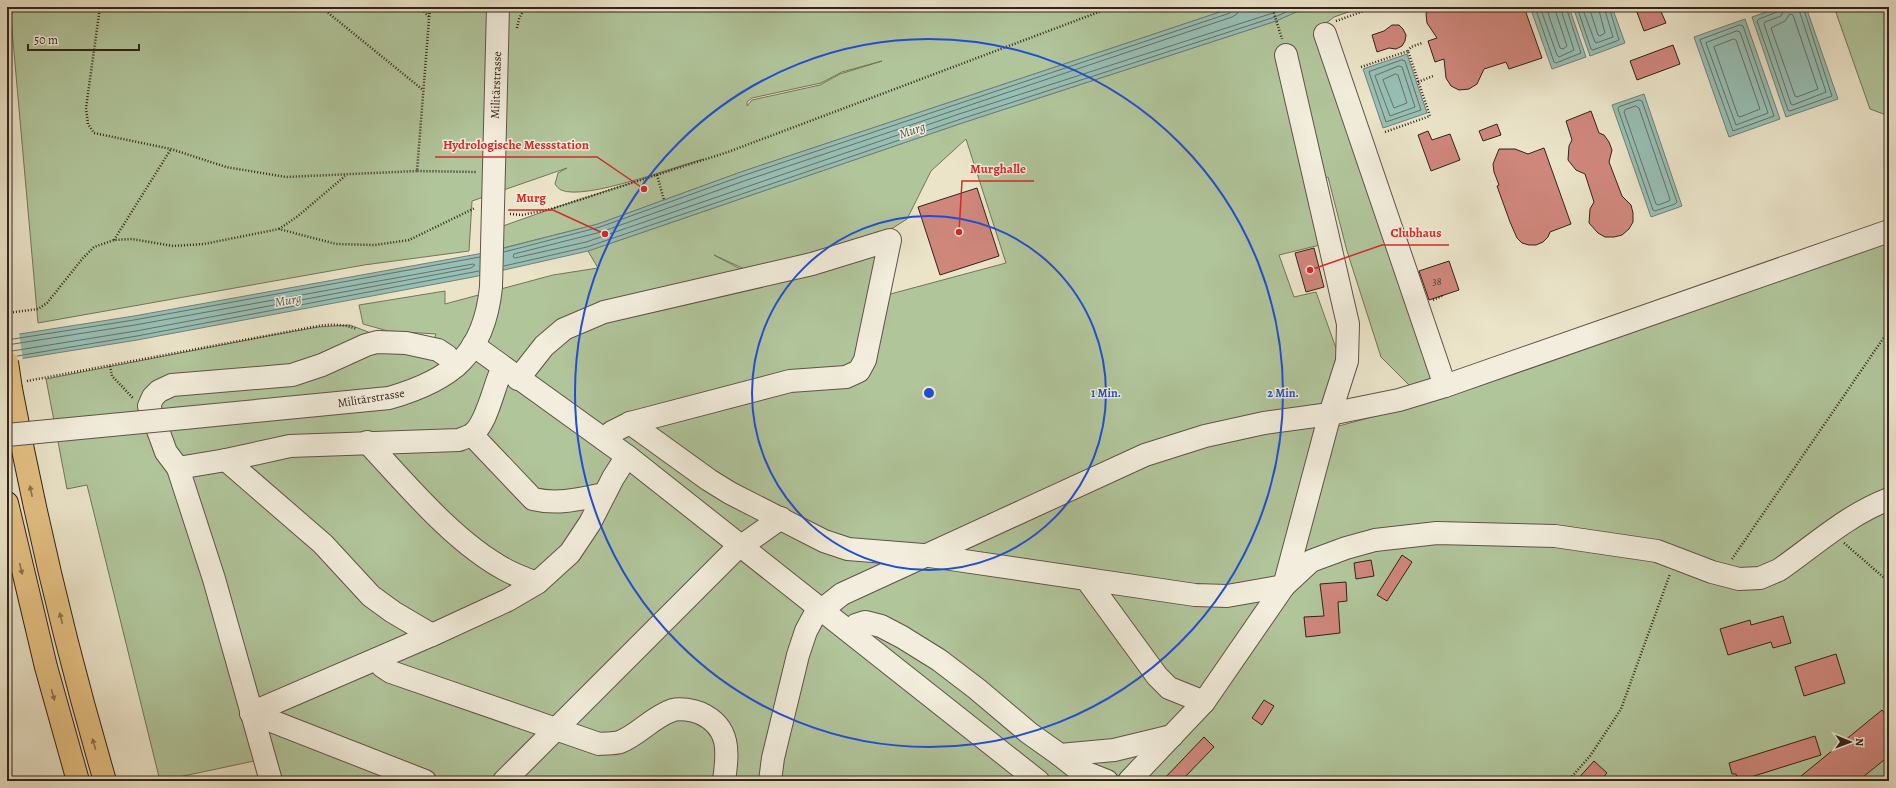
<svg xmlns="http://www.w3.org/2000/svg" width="1896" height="788" viewBox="0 0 1896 788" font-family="Alegreya,serif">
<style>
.green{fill:#b1c59b;stroke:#72745a;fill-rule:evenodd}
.water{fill:#98bfb5;stroke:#6f8177}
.pier{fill:#ebe4c9}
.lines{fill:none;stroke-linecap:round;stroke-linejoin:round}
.shore{stroke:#657168;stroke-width:1}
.building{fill:#cf877c;stroke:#32231a}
.minor-casing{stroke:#605346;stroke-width:24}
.highway-casing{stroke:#32231a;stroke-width:24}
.path{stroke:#32231a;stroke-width:2.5;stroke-dasharray:1 2;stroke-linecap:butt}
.minor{stroke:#f2eddc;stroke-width:22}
.highway{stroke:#e6c284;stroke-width:22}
.minor-bridge-casing{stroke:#605346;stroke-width:24;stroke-linecap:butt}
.highway-bridge-casing{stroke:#32231a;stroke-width:24;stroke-linecap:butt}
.minor-bridge{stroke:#f2eddc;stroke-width:22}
.highway-bridge{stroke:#e6c284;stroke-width:22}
.oneway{fill:#8c724f}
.ring{fill:none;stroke:#1d4ed8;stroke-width:2}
.labels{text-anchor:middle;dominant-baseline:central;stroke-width:3;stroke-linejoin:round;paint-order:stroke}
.number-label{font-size:10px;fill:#593c32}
.street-label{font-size:12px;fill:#32231a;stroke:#f2eddc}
.water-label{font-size:13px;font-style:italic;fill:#515248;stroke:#f2eddc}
.centre{fill:#1d4ed8;stroke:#f2eddc;stroke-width:2}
.ring-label{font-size:12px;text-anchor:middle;font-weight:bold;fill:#1d4ed8;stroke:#f2eddc;stroke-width:3;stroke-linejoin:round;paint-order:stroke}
.leader{fill:none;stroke:#d62828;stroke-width:1.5}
.callout-dot{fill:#d62828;stroke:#f2eddc;stroke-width:1.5}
.callout-label{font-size:13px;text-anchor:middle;font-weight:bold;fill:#d62828;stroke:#f2eddc;stroke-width:3;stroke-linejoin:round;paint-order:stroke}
</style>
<rect width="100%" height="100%" fill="#ebe4c9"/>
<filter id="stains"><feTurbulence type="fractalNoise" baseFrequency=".005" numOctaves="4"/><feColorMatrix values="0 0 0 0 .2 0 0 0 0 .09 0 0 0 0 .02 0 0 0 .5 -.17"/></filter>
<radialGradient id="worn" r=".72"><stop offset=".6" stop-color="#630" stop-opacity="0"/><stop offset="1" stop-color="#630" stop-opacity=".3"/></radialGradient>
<g class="green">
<path d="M10,7H1235L741,172L598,224L503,248V226L551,209L704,159C675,166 586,201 561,190C559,189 556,186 555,184L558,173L567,168L472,201L469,251L364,265L38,323ZM882,61L840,74L820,85L752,100L747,106V102L752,98L821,83L842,72Z"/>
<path d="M1307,7H1363L1334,17L1316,31L1433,371L1429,381L1411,387L1381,357L1347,251L1328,177L1315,181L1320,245L1279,255L1294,297L1316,292L1337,351L1330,386L1335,427L1417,405L1889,240V781H286L281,775L273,757L160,781L87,485L67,489L46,379L268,336L318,327L350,325L428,355L436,334L388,331L363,324L359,305L445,291V304L553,275L598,268L588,251L962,123L1276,21ZM966,139L1006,263L883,296V248L765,282L714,255L751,272L885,233L907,219L931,171Z"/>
<path d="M1834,7H1889V116L1870,109Z"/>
</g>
<g class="water">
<path d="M1235,7H1307L1276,21L962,123L588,251L473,277L137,340L7,361V336L134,316L489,252L598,224L741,172Z"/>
<path d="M1530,7H1569L1586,57L1552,69Z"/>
<path d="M1573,7H1612L1625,43L1590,56Z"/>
<path d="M1781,7H1806L1838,99L1786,117L1752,17Z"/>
<path d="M1745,19L1780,119L1729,137L1694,37Z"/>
<path d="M1407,54L1427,113L1383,128L1363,69Z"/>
<path d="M1644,94L1682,206L1651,217L1612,105Z"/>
</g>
<path class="pier" d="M19,332L23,361L7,363V334Z"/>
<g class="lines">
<g class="shore">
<path d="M1239,7L1237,14L1232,17L744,181L601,232L514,254L513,257L515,258L586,242L959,114L1273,13L1285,7"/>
<path d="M1535,7L1554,62L1556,63L1581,53L1566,7"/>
<path d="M1540,7L1557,55L1559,57L1574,50L1560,7"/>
<path d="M1546,7L1560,48L1563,49L1567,46L1554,7"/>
<path d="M1577,7L1591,49L1593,50L1619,40L1609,7"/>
<path d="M1582,7L1595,42L1596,43L1613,37L1604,7"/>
<path d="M1589,7L1598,35L1600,36L1605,33L1598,7"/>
<path d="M1780,7L1777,12L1759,19L1757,21L1788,110L1790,111L1832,96L1803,7"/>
<path d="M1785,7L1781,16L1765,22L1764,24L1791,104L1793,105L1826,92L1798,7"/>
<path d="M1790,14L1793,15L1818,89L1797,97L1795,96L1771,28L1785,21Z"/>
<path d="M1740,25L1743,26L1774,116L1733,131L1700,40Z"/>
<path d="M1737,31L1740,32L1768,113L1736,125L1706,43Z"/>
<path d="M1734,39L1736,40L1760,109L1740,117L1738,116L1714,47Z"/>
<path d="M1402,60L1405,61L1421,110L1386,122L1369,72Z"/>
<path d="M1399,66L1402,67L1415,107L1390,116L1375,76Z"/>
<path d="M1396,74L1398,75L1407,103L1394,108L1383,80Z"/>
<path d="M1639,100L1642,101L1677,202L1675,204L1655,211L1653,210L1618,109L1619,107Z"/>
<path d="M1636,106L1639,108L1670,199L1669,201L1658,205L1656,204L1624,112L1625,110Z"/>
<path d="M504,252L600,227L742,176L1230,13L1234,7"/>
<path d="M504,266L587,247L961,119L1275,17L1297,7"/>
<path d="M7,340L134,320L480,257"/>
<path d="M7,345L135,325L473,264L475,265L471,268L136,331L12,351"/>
<path d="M17,356L137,336L479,271"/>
</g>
</g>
<g class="building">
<path d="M1429,7H1524L1542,58L1509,69L1506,62L1484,69L1477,84L1469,89L1459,90L1451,86L1446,78L1444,59L1435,62L1428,41L1437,38L1427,23L1426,14Z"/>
<path d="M1635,7H1659L1666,23L1644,31Z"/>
<path d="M1392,25H1399L1403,29L1406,35L1405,41L1402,46L1396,49L1389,48L1377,52L1372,35L1384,31Z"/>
<path d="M1673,45L1680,64L1637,80L1630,61Z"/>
<path d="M1591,111L1599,133L1604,135L1609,142L1612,150L1609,162L1622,196L1631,205L1633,213V222L1629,229L1622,235L1614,237H1605L1598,233L1589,223L1590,209L1594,202L1585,174L1576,170L1568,160L1569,146L1572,140L1566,121Z"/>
<path d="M1497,124L1501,135L1483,141L1479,131Z"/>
<path d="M1428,131L1432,140L1450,134L1460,160L1431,171L1418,135Z"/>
<path d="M1544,148L1571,224L1550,232L1548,237L1543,242L1536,245H1529L1522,243L1517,238L1510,222L1497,186L1499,185L1494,172L1493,164L1499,149H1515L1528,154Z"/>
<path d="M977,188L999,256L940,275L918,207Z"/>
<path d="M1314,248L1324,287L1306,292L1295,253Z"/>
<path d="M1449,261L1459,290L1429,300L1419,271Z"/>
<path d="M1402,555L1412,562L1387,601L1377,595Z"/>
<path d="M1371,560L1374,576L1356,579L1354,563Z"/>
<path d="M1346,582L1347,601L1338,602L1340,633L1306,637L1304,617L1324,616L1320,584Z"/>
<path d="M1783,616L1791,643L1773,648L1771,642L1728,655L1720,629L1750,620L1751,625Z"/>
<path d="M1836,654L1845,683L1804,696L1795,667Z"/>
<path d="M1264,700L1274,706L1262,725L1252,718Z"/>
<path d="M1882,710L1889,719V756L1858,781H1795Z"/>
<path d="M1815,736L1821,755L1738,781L1736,774H1732L1729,763Z"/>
<path d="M1204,737L1214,747L1181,781H1162Z"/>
<path d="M1594,761L1607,773L1600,781H1576Z"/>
</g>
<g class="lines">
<defs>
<g id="minor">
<path d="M1325,34L1445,386"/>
<path d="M473,345L627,456L1038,781"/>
<path d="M518,379L544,346L564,329L604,312L812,264L890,240L865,360L859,371L846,377L790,381L630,423"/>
<path d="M184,418L389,398C452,380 484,355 491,287L498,7"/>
<path d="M472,435L533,499C558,505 580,499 604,494"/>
<path d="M605,440L612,432L630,423L709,480L730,493L824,541L848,549L923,555L1195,595L1227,596L1284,586"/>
<path d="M367,442C407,485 455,543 506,570C515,575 526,579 537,583"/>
<path d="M226,460L323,544L371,596L393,612L432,635"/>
<path d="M178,468L226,460L290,446L459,440C463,438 468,437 471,435C487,426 494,384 503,367"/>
<path d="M1087,580L1157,676L1169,688L1204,702"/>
<path d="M1284,586L1330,414L1347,361L1348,324L1286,55"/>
<path d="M850,631L856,625L865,622L881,626L902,637L939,660L977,689L1029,733L1060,755L1114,750L1172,736"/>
<path d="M378,659L382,666L391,672L599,744C605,743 614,744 620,742C640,734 652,717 673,710C680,708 693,710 700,713C731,727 728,752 724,781"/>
<path d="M251,713L432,635L508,600L537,583L570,553L590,523L613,478L627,456"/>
<path d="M251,713L425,781"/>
<path d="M1060,755L1079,770L1107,781"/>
<path d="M271,781L214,579L178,468L166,452L149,406L153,397L159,391L172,385L292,375L322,365L366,345L377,342L406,343L438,350L447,356L456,366"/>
<path d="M504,781L733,552L781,518"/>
<path d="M770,781L773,758L798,655L806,631L814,616L842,594L1145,455L1205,436L1264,423L1330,414L1399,400L1445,386L1889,231"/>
<path d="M1129,781L1204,702L1284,586L1311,561L1346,548L1375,540L1437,533L1555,536L1657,551L1712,572L1739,579L1760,578L1779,570C1815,545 1847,515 1889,499"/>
</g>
<g id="highway">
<path d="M11,389C36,521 67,652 105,781"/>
<path d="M7,503L46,667L78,781"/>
</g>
</defs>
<use href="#minor" class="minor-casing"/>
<use href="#highway" class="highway-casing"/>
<g class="path">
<path d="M100,7L86,108L88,124L94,133L171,149L226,167L286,177L417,171"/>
<path d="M321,7L423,90"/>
<path d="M420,7L429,17"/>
<path d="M430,7L417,171L476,172"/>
<path d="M1272,7L1282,39"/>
<path d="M1336,21L1375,7"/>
<path d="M517,28L519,19L525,7"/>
<path d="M1408,51L1411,47L1422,43"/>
<path d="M1361,67L1408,51L1430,116L1385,132"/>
<path d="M1418,82L1433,76"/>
<path d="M657,175L664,200"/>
<path d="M510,214L522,215L551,209L728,152L1112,7"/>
<path d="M279,229L298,216L345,176"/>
<path d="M114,240L171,149"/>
<path d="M1433,300L1444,295"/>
<path d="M7,313L38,309L47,303L83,258L94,247L114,240L132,239L173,246L204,244L279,229L336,244L375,245L409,240L475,208"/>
<path d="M110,366L112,376L133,398"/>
<path d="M27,381L318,326C331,324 344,324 357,329"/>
<path d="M1844,543L1889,582"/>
<path d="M1732,559L1889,330"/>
<path d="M1568,781L1590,756L1621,709L1670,574"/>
</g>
<use href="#minor" class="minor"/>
<use href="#highway" class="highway"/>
<defs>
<path id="minor-bridge" d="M7,435L184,418"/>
<path id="highway-bridge" d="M7,362L11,389"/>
</defs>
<use href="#minor-bridge" class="minor-bridge-casing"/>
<use href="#highway-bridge" class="highway-bridge-casing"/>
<use href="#minor-bridge" class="minor-bridge"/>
<use href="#highway-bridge" class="highway-bridge"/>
</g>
<defs><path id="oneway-solid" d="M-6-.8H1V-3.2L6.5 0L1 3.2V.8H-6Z"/></defs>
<g class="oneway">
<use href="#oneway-solid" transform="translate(31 491) rotate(-102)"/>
<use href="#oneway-solid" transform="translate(21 569) rotate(77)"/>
<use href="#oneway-solid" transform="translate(61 618) rotate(-104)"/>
<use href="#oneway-solid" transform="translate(53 695) rotate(74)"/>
<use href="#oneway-solid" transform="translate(94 744) rotate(-106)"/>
</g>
<g class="ring">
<circle cx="929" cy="393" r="177"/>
<circle cx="929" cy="393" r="354"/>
</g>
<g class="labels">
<g class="number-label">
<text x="1437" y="281">38</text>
</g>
<g class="street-label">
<text transform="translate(496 85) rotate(-88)">Militärstrasse</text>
<text transform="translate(371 398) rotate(-9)">Militärstrasse</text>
</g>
<g class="water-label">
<text transform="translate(912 130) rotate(-19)">Murg</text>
<text transform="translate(288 300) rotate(-10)">Murg</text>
</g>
</g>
<circle cx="929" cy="393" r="6" class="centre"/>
<g class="ring-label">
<text x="1106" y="397">1 Min.</text>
<text x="1283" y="397">2 Min.</text>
</g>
<path class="leader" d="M644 189L597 157H435M959 232L962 181H1034M605 234L553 210H508M1310 270L1382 245H1449"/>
<g class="callout-dot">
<circle cx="644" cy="189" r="4"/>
<circle cx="959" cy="232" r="4"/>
<circle cx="605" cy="234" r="4"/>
<circle cx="1310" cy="270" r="4"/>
</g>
<g class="callout-label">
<text x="516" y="149">Hydrologische Messstation</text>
<text x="998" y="173">Murghalle</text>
<text x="531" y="202">Murg</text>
<text x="1416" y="237">Clubhaus</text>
</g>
<rect width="1896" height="788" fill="none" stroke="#ebe4c9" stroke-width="24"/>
<rect x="8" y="8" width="1880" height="772" fill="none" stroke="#32231a" stroke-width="2"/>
<rect x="12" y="12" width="1872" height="764" fill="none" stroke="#32231a"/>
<g transform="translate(1850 742) rotate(91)" stroke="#f2eddc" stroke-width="3" paint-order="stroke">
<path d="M0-3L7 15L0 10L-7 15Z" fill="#32231a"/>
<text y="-6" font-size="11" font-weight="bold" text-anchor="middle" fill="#32231a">N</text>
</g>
<path d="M28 44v6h111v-6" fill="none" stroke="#32231a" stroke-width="2"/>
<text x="34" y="44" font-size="12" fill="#32231a" stroke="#f2eddc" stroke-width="3" paint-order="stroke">50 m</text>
<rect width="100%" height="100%" filter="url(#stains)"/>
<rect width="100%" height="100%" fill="url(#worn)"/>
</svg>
